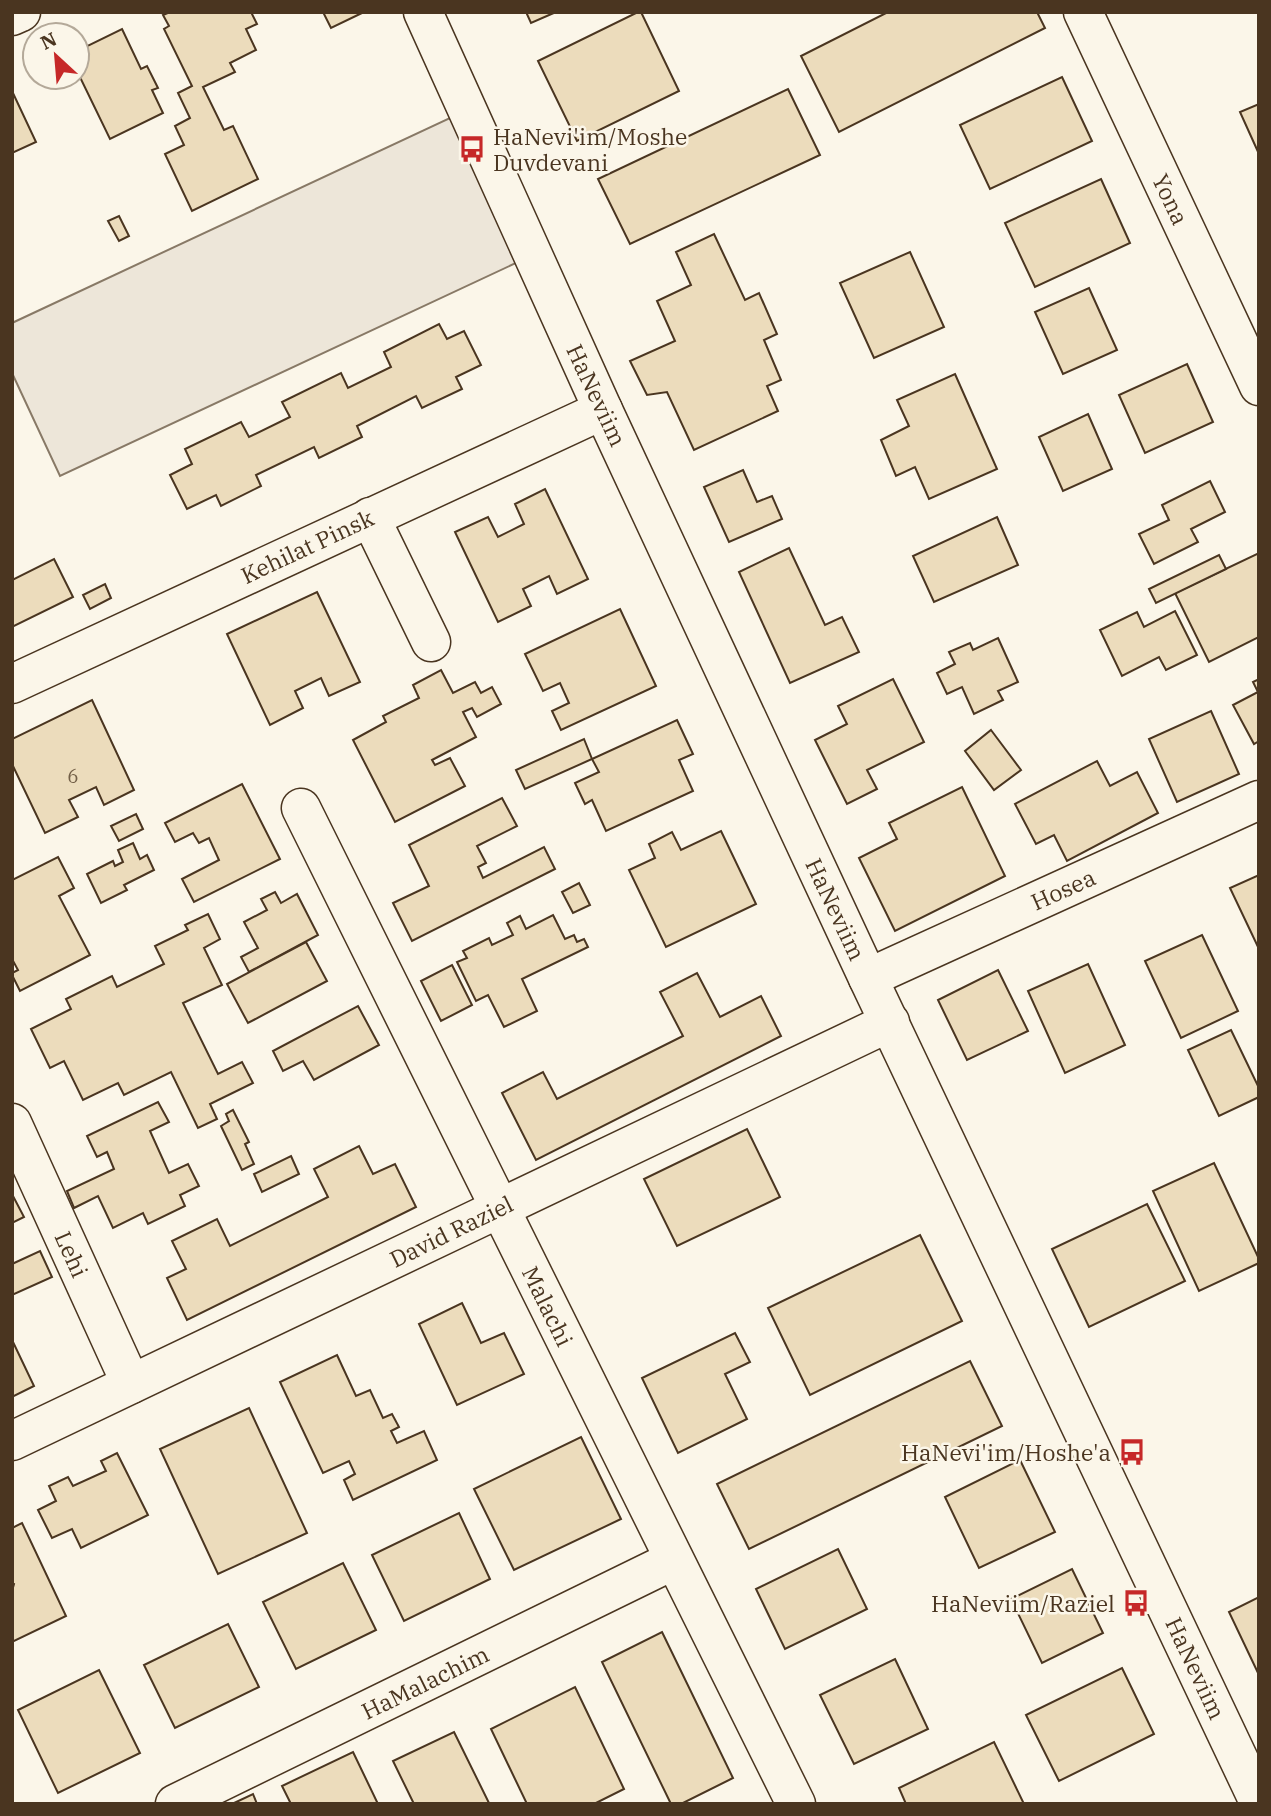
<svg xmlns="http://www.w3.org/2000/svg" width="1271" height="1816" viewBox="0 0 1271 1816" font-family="'IBM Plex Serif',serif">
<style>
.green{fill:#ede6d9;stroke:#887966;stroke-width:2}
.building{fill:#ecdcbc;stroke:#4a3520;stroke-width:2}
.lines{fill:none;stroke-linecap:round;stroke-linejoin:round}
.minor-casing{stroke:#4a3520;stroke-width:41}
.minor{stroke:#fbf6e9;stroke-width:38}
.labels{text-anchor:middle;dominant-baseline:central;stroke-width:5;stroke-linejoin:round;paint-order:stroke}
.number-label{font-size:19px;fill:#725f47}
.poi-label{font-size:23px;fill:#4a3520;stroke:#fbf6e9;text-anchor:end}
.street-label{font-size:23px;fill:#4a3520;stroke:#fbf6e9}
</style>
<rect width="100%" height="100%" fill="#fbf6e9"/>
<path class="green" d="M467,110L533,255L60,476L12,373V323Z"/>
<g class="building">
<path d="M170,12H251L257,24L246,29L256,50L230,63L235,72L203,87L224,130L233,126L258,179L192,211L165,154L184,145L175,126L190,118L178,93L192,86L164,29L169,26L163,15Z"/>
<path d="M323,12H364L331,28Z"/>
<path d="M526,12H556L531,23Z"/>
<path d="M638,12H641L679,91L577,141L538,61Z"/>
<path d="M888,12H1037L1045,28L839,132L801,56Z"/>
<path d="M122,29L141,69L147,66L158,88L152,90L163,113L110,139L77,71V51Z"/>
<path d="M1062,77L1092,141L990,189L960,125Z"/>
<path d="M788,89L820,155L630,244L598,179Z"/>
<path d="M12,91L36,142L12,153Z"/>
<path d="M1259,104V154L1240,112Z"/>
<path d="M1101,179L1130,243L1035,287L1005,223Z"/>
<path d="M119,216L129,236L119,241L108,221Z"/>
<path d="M714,234L745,300L759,293L777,334L764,340L781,380L767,386L778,411L694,450L667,392L647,395L630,361L675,341L657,301L691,285L676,252Z"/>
<path d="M910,252L944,327L874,358L840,283Z"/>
<path d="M1089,288L1117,350L1063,374L1035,312Z"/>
<path d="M439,324L447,339L464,331L481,365L456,377L462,389L422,408L416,396L357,426L362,437L319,458L314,447L256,475L261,486L221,506L216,495L187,509L170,475L192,464L185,449L241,422L249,437L290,417L282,402L341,373L348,388L391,367L384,352Z"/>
<path d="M1187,364L1213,422L1145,453L1119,395Z"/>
<path d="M955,374L997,469L929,499L915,467L896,476L881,440L909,426L897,400Z"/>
<path d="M1088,414L1112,469L1063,491L1039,437Z"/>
<path d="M743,470L757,502L772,496L782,519L729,542L704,487Z"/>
<path d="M1210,481L1225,512L1191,529L1198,542L1154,564L1139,534L1169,520L1162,505Z"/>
<path d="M545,489L588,579L557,594L549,576L523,589L531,606L498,622L455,532L488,517L498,537L524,524L515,504Z"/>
<path d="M997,517L1018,565L934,602L913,556Z"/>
<path d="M789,548L825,625L842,617L859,652L790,683L739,572Z"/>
<path d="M1259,553V637L1209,662L1175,593Z"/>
<path d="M1219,555L1226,569L1156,603L1149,589Z"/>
<path d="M54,559L73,597L12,627V580Z"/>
<path d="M105,584L111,598L90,609L83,595Z"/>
<path d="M317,592L360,682L329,696L321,678L295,691L303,708L270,725L227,634Z"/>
<path d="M620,609L656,686L561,730L552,711L569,703L560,683L543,691L525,654Z"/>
<path d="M1175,611L1197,655L1166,670L1159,657L1122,676L1100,630L1137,612L1144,627Z"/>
<path d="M998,638L1018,682L998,691L1003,700L974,714L962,687L947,694L937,673L955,664L949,652L970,643L973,650Z"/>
<path d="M441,670L453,693L475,682L481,693L492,687L501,704L477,717L472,708L463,712L476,737L432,760L435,765L450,758L465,786L395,822L353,740L386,722L383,716L419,698L413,685Z"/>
<path d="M893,679L924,742L867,770L877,789L847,804L815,740L847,724L838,706Z"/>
<path d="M1259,679V741L1254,744L1233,705L1258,692L1253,682Z"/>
<path d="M92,700L134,790L104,805L96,787L69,800L78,817L45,833L12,764V739Z"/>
<path d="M1211,711L1239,774L1177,802L1149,739Z"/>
<path d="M677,720L693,754L679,760L693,791L606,831L592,800L585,804L575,783L599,772L592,759Z"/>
<path d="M991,730L1021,770L994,790L965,751Z"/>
<path d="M584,739L592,759L525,789L516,770Z"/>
<path d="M1097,761L1110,786L1137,772L1158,813L1067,861L1054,835L1036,844L1015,804Z"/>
<path d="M242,784L280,859L194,902L182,879L219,860L209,838L199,843L193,833L175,842L165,823Z"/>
<path d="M962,787L1005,876L895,931L859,858L897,839L889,823Z"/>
<path d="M502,798L517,826L477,846L486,863L478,867L483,878L544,847L555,869L412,941L393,903L429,886L409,845Z"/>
<path d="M136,814L143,829L119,841L111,826Z"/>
<path d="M721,831L756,904L666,947L629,870L655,858L649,844L672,832L681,850Z"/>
<path d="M133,843L140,859L147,855L154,870L124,885L127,890L101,903L87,874L113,861L115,866L123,862L118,850Z"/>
<path d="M58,857L74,888L59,896L90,955L20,991L12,975V973L18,970L12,959V880Z"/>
<path d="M1259,875V949L1230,888Z"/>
<path d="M579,883L590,905L573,913L562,892Z"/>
<path d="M275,892L281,903L297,894L318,935L249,972L241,957L258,948L244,922L267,910L261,899Z"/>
<path d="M208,914L220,939L204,948L222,985L183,1003L218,1074L242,1062L253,1083L210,1104L217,1119L198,1128L171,1072L124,1095L118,1083L83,1100L64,1061L50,1068L31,1029L71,1009L66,999L112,976L117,987L164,964L155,946L188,930L185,925Z"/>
<path d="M553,915L565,939L574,935L577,942L584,939L588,947L522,979L537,1011L504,1027L488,995L476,1001L457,962L467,958L463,951L489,938L492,945L513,935L507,923L520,916L526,929Z"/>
<path d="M1202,935L1238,1011L1181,1038L1145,961Z"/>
<path d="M306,942L327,981L248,1023L227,984Z"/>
<path d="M1088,964L1125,1045L1065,1073L1028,991Z"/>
<path d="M452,965L472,1005L441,1021L421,981Z"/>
<path d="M998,970L1028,1031L967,1060L938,1000Z"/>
<path d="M697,973L720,1017L761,996L781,1036L536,1160L502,1093L543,1072L557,1099L683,1036L660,992Z"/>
<path d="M358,1006L379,1045L314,1080L303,1061L283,1071L273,1051Z"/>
<path d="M1231,1030L1259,1088V1097L1219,1116L1188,1050Z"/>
<path d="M158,1102L169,1122L150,1131L169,1173L188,1164L199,1186L180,1195L185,1206L148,1224L143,1213L113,1228L98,1196L74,1208L67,1191L114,1169L107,1152L97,1157L87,1136Z"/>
<path d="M233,1110L249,1142L245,1144L254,1164L242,1170L221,1126L229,1121L226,1114Z"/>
<path d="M747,1129L780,1197L677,1246L644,1179Z"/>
<path d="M359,1146L373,1174L395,1164L416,1207L187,1320L167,1278L186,1269L172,1241L217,1219L230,1246L328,1197L314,1169Z"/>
<path d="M291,1156L299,1174L262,1192L254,1174Z"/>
<path d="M1214,1163L1259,1259V1263L1199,1291L1153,1191Z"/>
<path d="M12,1196H13L24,1217L12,1223Z"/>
<path d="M1147,1204L1185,1281L1089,1327L1052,1249Z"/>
<path d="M920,1235L962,1321L810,1395L768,1308Z"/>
<path d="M40,1251L52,1277L12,1295V1264Z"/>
<path d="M462,1303L481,1343L504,1333L524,1374L457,1405L419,1324Z"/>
<path d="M735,1333L750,1362L725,1374L747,1419L678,1453L642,1378Z"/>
<path d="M13,1342L34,1386L12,1397V1343Z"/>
<path d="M337,1355L356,1396L370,1390L383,1418L392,1414L399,1427L391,1431L397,1443L424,1431L437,1460L353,1500L344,1480L355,1474L349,1461L323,1473L280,1382Z"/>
<path d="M970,1361L1002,1426L749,1549L717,1484Z"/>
<path d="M249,1408L307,1533L218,1574L160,1449Z"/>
<path d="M581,1437L621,1519L514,1570L474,1489Z"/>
<path d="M117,1453L148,1515L81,1548L72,1529L52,1538L38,1510L56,1501L49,1486L68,1477L73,1486L106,1471L101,1461Z"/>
<path d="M1020,1460L1055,1532L979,1568L945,1497Z"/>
<path d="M459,1513L490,1579L404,1621L372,1555Z"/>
<path d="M22,1523L66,1616L12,1642V1591L14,1584L12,1583V1528Z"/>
<path d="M838,1549L867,1609L785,1649L756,1589Z"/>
<path d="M343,1563L376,1630L296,1669L263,1602Z"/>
<path d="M1072,1569L1103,1633L1042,1663L1011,1599Z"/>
<path d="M1259,1597V1675L1229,1612Z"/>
<path d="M228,1624L259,1687L175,1728L144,1665Z"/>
<path d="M662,1632L733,1778L681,1804H671L602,1662Z"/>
<path d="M895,1659L928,1729L854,1764L820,1695Z"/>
<path d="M1122,1668L1154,1734L1059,1781L1026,1715Z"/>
<path d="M99,1670L140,1753L58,1793L18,1710Z"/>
<path d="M575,1687L624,1789L594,1804H527L491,1729Z"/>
<path d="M454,1732L489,1803L414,1804L393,1761Z"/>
<path d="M994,1742L1024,1804H906L899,1788Z"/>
<path d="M353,1752L378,1804H291L282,1786Z"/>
<path d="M253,1794L257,1804H232Z"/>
</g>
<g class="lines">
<defs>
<g id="minor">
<path d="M423,12L603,410L868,978L1259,1802"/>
<path d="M1083,12L1259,386"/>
<path d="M12,16L21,12"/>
<path d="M370,517L431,642"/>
<path d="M12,684L603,410"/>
<path d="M301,808L796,1804"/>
<path d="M868,978L1259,800"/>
<path d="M12,1123L131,1384"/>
<path d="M12,1441L890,1022"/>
<path d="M175,1804L674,1560"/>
</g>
</defs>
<use href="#minor" class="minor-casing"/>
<use href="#minor" class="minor"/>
</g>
<defs>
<symbol id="bus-bare" viewBox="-9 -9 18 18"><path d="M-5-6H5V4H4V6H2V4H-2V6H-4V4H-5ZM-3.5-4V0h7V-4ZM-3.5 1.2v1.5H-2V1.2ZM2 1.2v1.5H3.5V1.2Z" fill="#c62828" stroke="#fbf6e9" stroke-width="2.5" paint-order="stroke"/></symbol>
</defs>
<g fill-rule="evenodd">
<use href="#bus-bare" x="453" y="130" width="38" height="38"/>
<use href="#bus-bare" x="1113" y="1433" width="38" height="38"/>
<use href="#bus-bare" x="1117" y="1584" width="38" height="38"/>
</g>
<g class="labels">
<g class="number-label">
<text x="73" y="776">6</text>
</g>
<g class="poi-label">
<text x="493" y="136" text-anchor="start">HaNevi'im/Moshe<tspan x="493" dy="26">Duvdevani</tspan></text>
<text x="1111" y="1452">HaNevi'im/Hoshe'a</text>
<text x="1115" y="1603">HaNeviim/Raziel</text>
</g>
<g class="street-label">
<text transform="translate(1171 199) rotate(65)">Yona</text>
<text transform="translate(597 395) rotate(65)">HaNeviim</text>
<text transform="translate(307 546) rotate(-25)">Kehilat Pinsk</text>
<text transform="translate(1063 889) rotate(-24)">Hosea</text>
<text transform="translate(836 909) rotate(65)">HaNeviim</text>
<text transform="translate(451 1231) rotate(-26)">David Raziel</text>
<text transform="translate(72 1254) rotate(66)">Lehi</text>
<text transform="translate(548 1306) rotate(64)">Malachi</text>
<text transform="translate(1196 1668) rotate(65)">HaNeviim</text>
<text transform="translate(425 1682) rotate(-26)">HaMalachim</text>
</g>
</g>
<rect width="1271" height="1816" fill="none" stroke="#4a3520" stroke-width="28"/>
<g transform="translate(56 56) rotate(334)"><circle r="33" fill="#fbf6e9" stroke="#b4a999" stroke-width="2"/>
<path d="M0-5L12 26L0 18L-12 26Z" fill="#c62828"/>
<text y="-10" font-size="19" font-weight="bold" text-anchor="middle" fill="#4a3520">N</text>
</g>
</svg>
